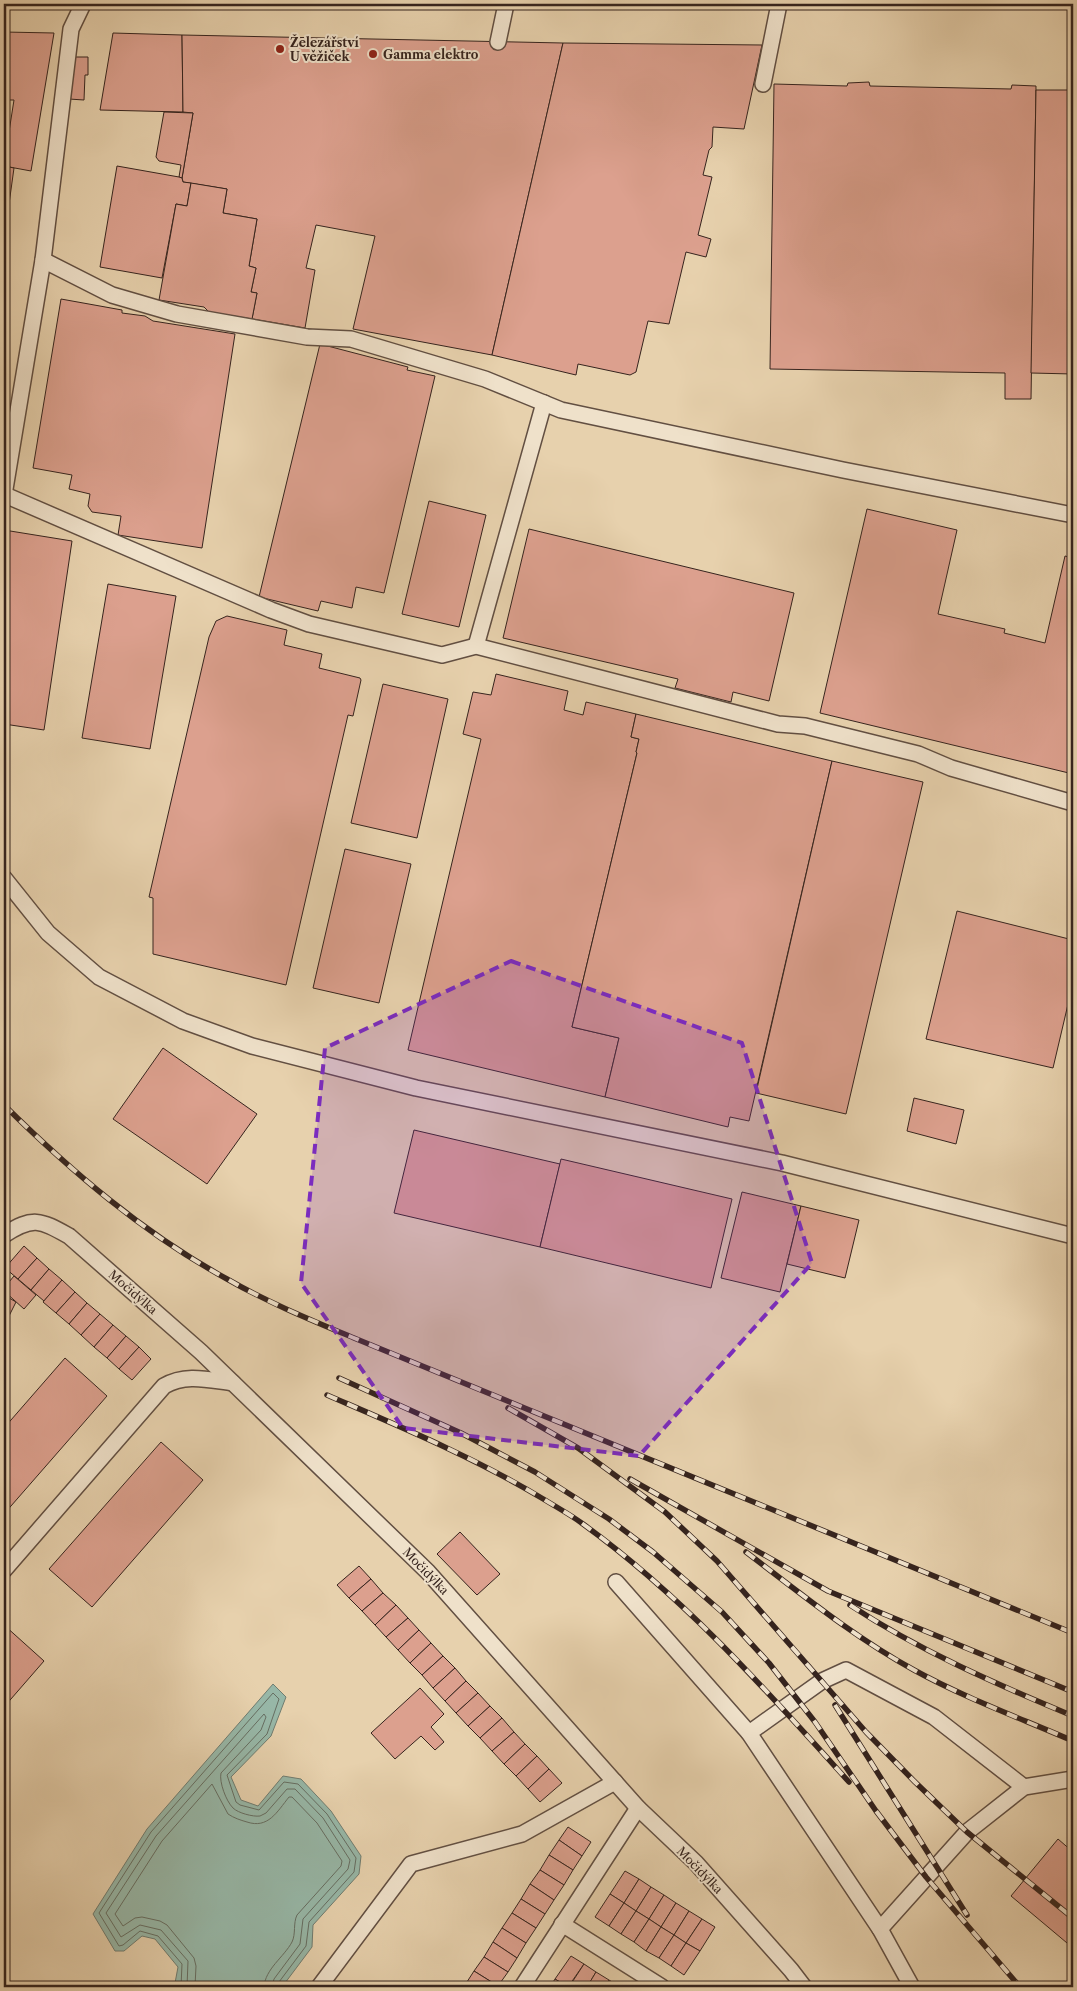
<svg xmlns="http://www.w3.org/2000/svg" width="1077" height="1991" viewBox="0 0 1077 1991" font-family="'Libre Caslon Text',serif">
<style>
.water{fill:#97b7a7;stroke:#707c70}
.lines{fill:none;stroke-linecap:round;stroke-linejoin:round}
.shore{stroke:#666e62;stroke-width:1}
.building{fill:#dca08e;stroke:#36241e}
.service-casing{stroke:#624f42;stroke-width:18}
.service{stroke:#efe1ca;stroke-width:15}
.rail-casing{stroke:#36241e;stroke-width:5.5}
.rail{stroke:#efe1ca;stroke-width:4;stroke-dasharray:11;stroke-linecap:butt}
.marked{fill:#7b2cbf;fill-opacity:0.2;stroke:#7b2cbf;stroke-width:4;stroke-dasharray:10 6;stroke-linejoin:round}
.poi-dot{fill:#8f2418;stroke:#efe1ca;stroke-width:2}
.labels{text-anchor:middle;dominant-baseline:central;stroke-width:4;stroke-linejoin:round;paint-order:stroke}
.poi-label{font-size:12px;font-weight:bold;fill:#36241e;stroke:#efe1ca;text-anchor:start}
.street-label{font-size:12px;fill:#36241e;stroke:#efe1ca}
</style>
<rect width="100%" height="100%" fill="#e7d1ad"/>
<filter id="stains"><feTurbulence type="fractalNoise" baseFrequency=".004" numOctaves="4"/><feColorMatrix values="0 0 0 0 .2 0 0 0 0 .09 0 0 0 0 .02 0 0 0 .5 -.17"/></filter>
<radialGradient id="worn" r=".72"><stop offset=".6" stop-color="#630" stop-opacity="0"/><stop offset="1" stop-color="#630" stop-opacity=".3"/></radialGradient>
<path class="water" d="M273,1684L286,1697L271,1736L231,1777L241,1800L258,1806L283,1776L301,1779L331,1811L361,1856L359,1874L313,1925L312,1947L282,1987H177L175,1983L178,1967L155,1939L142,1936L124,1951H115L93,1914L147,1829Z"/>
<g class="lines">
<g class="shore">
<path d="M181,1987L182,1964L158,1936L140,1931L123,1945L119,1946L99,1913L151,1832L273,1693L279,1699L267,1734L227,1775L236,1802L240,1805L259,1810L284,1782L298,1784L327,1814L356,1858L354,1872L309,1922L306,1946L279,1982L278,1987"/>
<path d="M187,1987L188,1961L161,1930L140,1925L121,1937L106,1913L156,1836L264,1714L266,1717L261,1730L221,1773C219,1782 226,1801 233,1808C238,1813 253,1817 260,1816L266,1813L287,1789H295L323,1818L350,1860L348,1869L303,1919L300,1944L274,1979L272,1987"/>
<path d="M195,1987L196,1966L194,1958L167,1925L160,1921L142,1917L135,1918L123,1926L115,1914L162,1841L212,1784L228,1814C234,1818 240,1820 247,1822C268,1829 277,1812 289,1797H292L317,1823L342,1861L341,1866L297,1915C293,1923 296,1934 292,1942C284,1957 265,1969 264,1987"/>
</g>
</g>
<g class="building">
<path d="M4,32L54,33L31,171L4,166V137L8,138L14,100H4Z"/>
<path d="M113,33L182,35L183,112L100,110Z"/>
<path d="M182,35L563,43L492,355L353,329L375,236L316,225L306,268L315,270L305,328L252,319L257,293L251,292L256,268L249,266L257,219L223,213L227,189L183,182L182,178L193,113L183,112Z"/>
<path d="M563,43L762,45L744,129L713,127L712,147L709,150L703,175L712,177L698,235L711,239L706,257L686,252L669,324L648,321L636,372L630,375L578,364L576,375L492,355Z"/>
<path d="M73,57H88V75H85L84,100L69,99Z"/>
<path d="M869,82L870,86L1011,89L1012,85L1036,86L1031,399H1005V373L770,369L774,84L847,86L848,83Z"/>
<path d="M1036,90H1073V374L1031,373Z"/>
<path d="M164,112L193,113L182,178L179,177L181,165L159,161L156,157Z"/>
<path d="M4,166L14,168L4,240Z"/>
<path d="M117,166L179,177L182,178L183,182L191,183L187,206L176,204L162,278L100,267Z"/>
<path d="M191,183L227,189L223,213L257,219L249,266L256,268L251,292L257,293L252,319L209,312L204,307L159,300L176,204L187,206Z"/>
<path d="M61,299L122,310V313L145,316L153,321L235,334L202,548L118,535L121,516L92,512L88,506L90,494L69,489L72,475L33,468Z"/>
<path d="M320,344L408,367L407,370L435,376L384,593L356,587L352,608L321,601L318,611L259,597Z"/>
<path d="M429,501L486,515L459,627L402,614Z"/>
<path d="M867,509L957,530L938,614L1005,629L1004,633L1045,643L1065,556L1073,558V774L820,713Z"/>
<path d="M529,529L794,593L769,701L733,692L731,702L675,688L678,679L503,638Z"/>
<path d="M4,530L72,541L44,730L4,724Z"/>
<path d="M108,584L176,596L150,749L82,738Z"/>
<path d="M227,616L287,630L284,645L322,654L319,668L360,678L361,680L353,716L348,715L286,985L153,954V898L149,897L209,637L216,621Z"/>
<path d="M496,674L568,691L564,710L583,715L586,702L636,714L631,737L639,739L636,752L637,753L572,1027L619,1038L605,1097L408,1050L481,739L463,734L473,692L491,695Z"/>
<path d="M383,684L448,699L417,838L351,823Z"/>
<path d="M636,714L832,761L749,1121L730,1117L728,1127L605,1097L619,1038L572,1027L637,753L636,752L639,739L631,737Z"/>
<path d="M832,761L923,782L846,1114L756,1093Z"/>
<path d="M345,849L411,864L379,1003L313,988Z"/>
<path d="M957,911L1073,940V983L1053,1068L926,1039Z"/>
<path d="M163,1048L257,1114L207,1184L113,1119Z"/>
<path d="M914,1098L964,1110L956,1144L907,1131Z"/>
<path d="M414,1130L560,1164L540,1247L394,1213Z"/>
<path d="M561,1159L732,1199L711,1288L540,1247Z"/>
<path d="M742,1192L801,1206L780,1292L721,1278Z"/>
<path d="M801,1206L859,1220L845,1278L787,1264Z"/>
<path d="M24,1246L37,1258L18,1279L5,1268Z"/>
<path d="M37,1258L49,1269L31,1290L18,1279Z"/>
<path d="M49,1269L62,1280L44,1301L31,1290Z"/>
<path d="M14,1276L36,1295L24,1309L4,1291V1288Z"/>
<path d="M62,1280L75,1292L56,1313L43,1302Z"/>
<path d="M75,1292L87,1303L69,1324L56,1313Z"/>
<path d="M4,1295L16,1302L9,1316L4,1313Z"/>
<path d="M87,1303L100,1314L81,1335L69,1324Z"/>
<path d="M4,1313L9,1316L4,1325Z"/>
<path d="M100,1314L113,1325L94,1347L81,1335Z"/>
<path d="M113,1325L126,1336L107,1358L94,1347Z"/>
<path d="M126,1336L139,1347L119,1369L107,1358Z"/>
<path d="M139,1347L151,1359L132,1380L119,1369Z"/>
<path d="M65,1358L107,1396L4,1514V1428Z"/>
<path d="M161,1442L203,1480L92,1607L49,1569Z"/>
<path d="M460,1532L500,1574L477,1595L437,1554Z"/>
<path d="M359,1566L371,1579L349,1598L337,1585Z"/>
<path d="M371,1579L383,1593L362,1611L349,1598Z"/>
<path d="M383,1593L396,1605L375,1625L362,1611Z"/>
<path d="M396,1605L408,1618L386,1637L375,1625Z"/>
<path d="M408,1618L419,1630L398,1650L386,1637Z"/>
<path d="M4,1625L44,1661L4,1707Z"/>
<path d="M419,1630L431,1643L410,1663L398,1650Z"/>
<path d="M431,1643L443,1656L422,1675L410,1663Z"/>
<path d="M443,1656L455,1668L433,1688L422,1675Z"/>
<path d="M455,1668L466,1681L445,1701L433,1688Z"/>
<path d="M466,1681L478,1693L456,1713L445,1701Z"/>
<path d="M420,1688L444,1714L431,1727L444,1742L435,1750L421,1736L395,1759L371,1733Z"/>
<path d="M478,1693L490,1706L468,1726L456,1713Z"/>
<path d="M490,1706L502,1718L480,1738L468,1726Z"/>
<path d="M502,1718L514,1732L492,1751L480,1738Z"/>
<path d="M514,1732L525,1744L504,1764L492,1751Z"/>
<path d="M525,1744L537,1756L516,1776L504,1764Z"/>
<path d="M537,1756L549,1769L528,1789L516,1776Z"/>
<path d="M549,1769L562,1783L540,1802L528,1789Z"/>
<path d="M568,1827L591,1842L582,1856L559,1840Z"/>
<path d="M1058,1839L1073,1852V1948L1011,1896Z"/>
<path d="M559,1840L582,1856L573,1870L549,1855Z"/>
<path d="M549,1855L573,1870L564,1885L540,1870Z"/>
<path d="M540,1870L564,1885L554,1900L530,1884Z"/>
<path d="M625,1871L639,1879L624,1903L610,1894Z"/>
<path d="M639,1879L651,1887L636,1911L624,1903Z"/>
<path d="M530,1884L554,1900L545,1914L521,1899Z"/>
<path d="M651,1887L664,1895L649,1919L636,1911Z"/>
<path d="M610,1894L624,1903L609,1926L595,1917Z"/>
<path d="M664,1895L676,1903L661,1927L649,1919Z"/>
<path d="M521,1899L545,1914L536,1928L512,1913Z"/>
<path d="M624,1903L636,1911L621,1934L609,1926Z"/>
<path d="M676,1903L689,1911L674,1935L661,1927Z"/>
<path d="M636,1911L649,1919L634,1942L621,1934Z"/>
<path d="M689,1911L702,1919L686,1943L674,1935Z"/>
<path d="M512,1913L536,1928L526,1943L502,1928Z"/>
<path d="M649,1919L661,1927L646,1951L634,1942Z"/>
<path d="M702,1919L715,1927L700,1951L686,1943Z"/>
<path d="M661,1927L674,1935L659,1958L646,1951Z"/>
<path d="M502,1928L526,1943L517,1958L493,1942Z"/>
<path d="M674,1935L686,1943L671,1966L659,1958Z"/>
<path d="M493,1942L517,1958L508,1972L484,1957Z"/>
<path d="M686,1943L700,1951L684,1975L671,1966Z"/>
<path d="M571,1956L584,1964L568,1987L555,1979Z"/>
<path d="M484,1957L508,1972L498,1986L474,1971Z"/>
<path d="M584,1964L596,1972L587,1987H569Z"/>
<path d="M474,1971L498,1986V1987H468L465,1985Z"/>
<path d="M596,1972L609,1980L605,1987H587Z"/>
<path d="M555,1979L568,1987H550Z"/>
<path d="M609,1980L620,1987H605Z"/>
</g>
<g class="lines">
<defs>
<g id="service">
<path d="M498,42L506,4"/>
<path d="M763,84L779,4"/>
<path d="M43,260L112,295L177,314L307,337L351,339L485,379L561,410L843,470L1073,515"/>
<path d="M4,495L43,260L71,29L83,4"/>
<path d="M5,495L271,610L309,624L442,655L476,646L778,724L805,726L918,754L951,768L1073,803"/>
<path d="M476,646L544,403"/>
<path d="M4,878L48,933L99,977L183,1021L252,1046L416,1088L782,1163L1073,1236"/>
<path d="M4,1235C33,1216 40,1220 69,1236L201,1352L428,1572L638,1808L696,1863L791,1970L804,1987"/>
<path d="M4,1570L164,1386C186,1373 209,1380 233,1383"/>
<path d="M616,1582L749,1733L880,1929L912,1987"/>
<path d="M749,1733L822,1681L846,1670L934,1717L1024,1787"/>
<path d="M562,1924L662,1987"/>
<path d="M880,1929L967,1832L1024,1787L1073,1779"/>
<path d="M319,1987L411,1864L522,1834L615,1782"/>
<path d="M522,1987L638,1808"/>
</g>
</defs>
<use href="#service" class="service-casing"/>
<use href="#service" class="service"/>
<defs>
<g id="rail">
<path d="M4,1105C71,1171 143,1233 227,1279C267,1302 311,1320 354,1338L1073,1633"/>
<path d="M339,1378L461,1433L535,1472L609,1519L653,1552L722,1612L769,1663L815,1722L876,1811L926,1877L1020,1987"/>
<path d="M327,1395C401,1427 476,1458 545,1500C558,1508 571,1515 583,1524C684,1597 766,1690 849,1782"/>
<path d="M508,1408L578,1448L665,1512L717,1561L866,1732L915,1782L967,1832L1073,1918"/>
<path d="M630,1479L828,1591L1073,1692"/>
<path d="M746,1552C800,1593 854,1637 914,1670C965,1698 1020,1718 1073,1741"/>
<path d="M850,1605C920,1651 996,1684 1073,1716"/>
<path d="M835,1705L967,1915"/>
</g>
</defs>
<use href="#rail" class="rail-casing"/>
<use href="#rail" class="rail"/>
</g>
<path class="marked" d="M511,961L742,1043L812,1263L639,1456L403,1428L301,1283L325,1048Z"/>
<g class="poi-dot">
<circle cx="280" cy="49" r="5"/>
<circle cx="373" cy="54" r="5"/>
</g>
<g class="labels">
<g class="poi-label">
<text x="290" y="42">Železářství<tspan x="290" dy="14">U věžiček</tspan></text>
<text x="383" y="54">Gamma elektro</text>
</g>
<g class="street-label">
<text transform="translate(133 1292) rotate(41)">Močidýlka</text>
<text transform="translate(426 1571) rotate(46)">Močidýlka</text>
<text transform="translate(700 1870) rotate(46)">Močidýlka</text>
</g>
</g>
<rect width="1077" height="1991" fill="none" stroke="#e7d1ad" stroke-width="20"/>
<rect x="5" y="5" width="1067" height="1981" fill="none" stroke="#36241e" stroke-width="2.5"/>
<rect x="10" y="10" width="1057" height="1971" fill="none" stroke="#36241e"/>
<rect width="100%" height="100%" filter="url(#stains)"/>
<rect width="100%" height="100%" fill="url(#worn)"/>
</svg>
